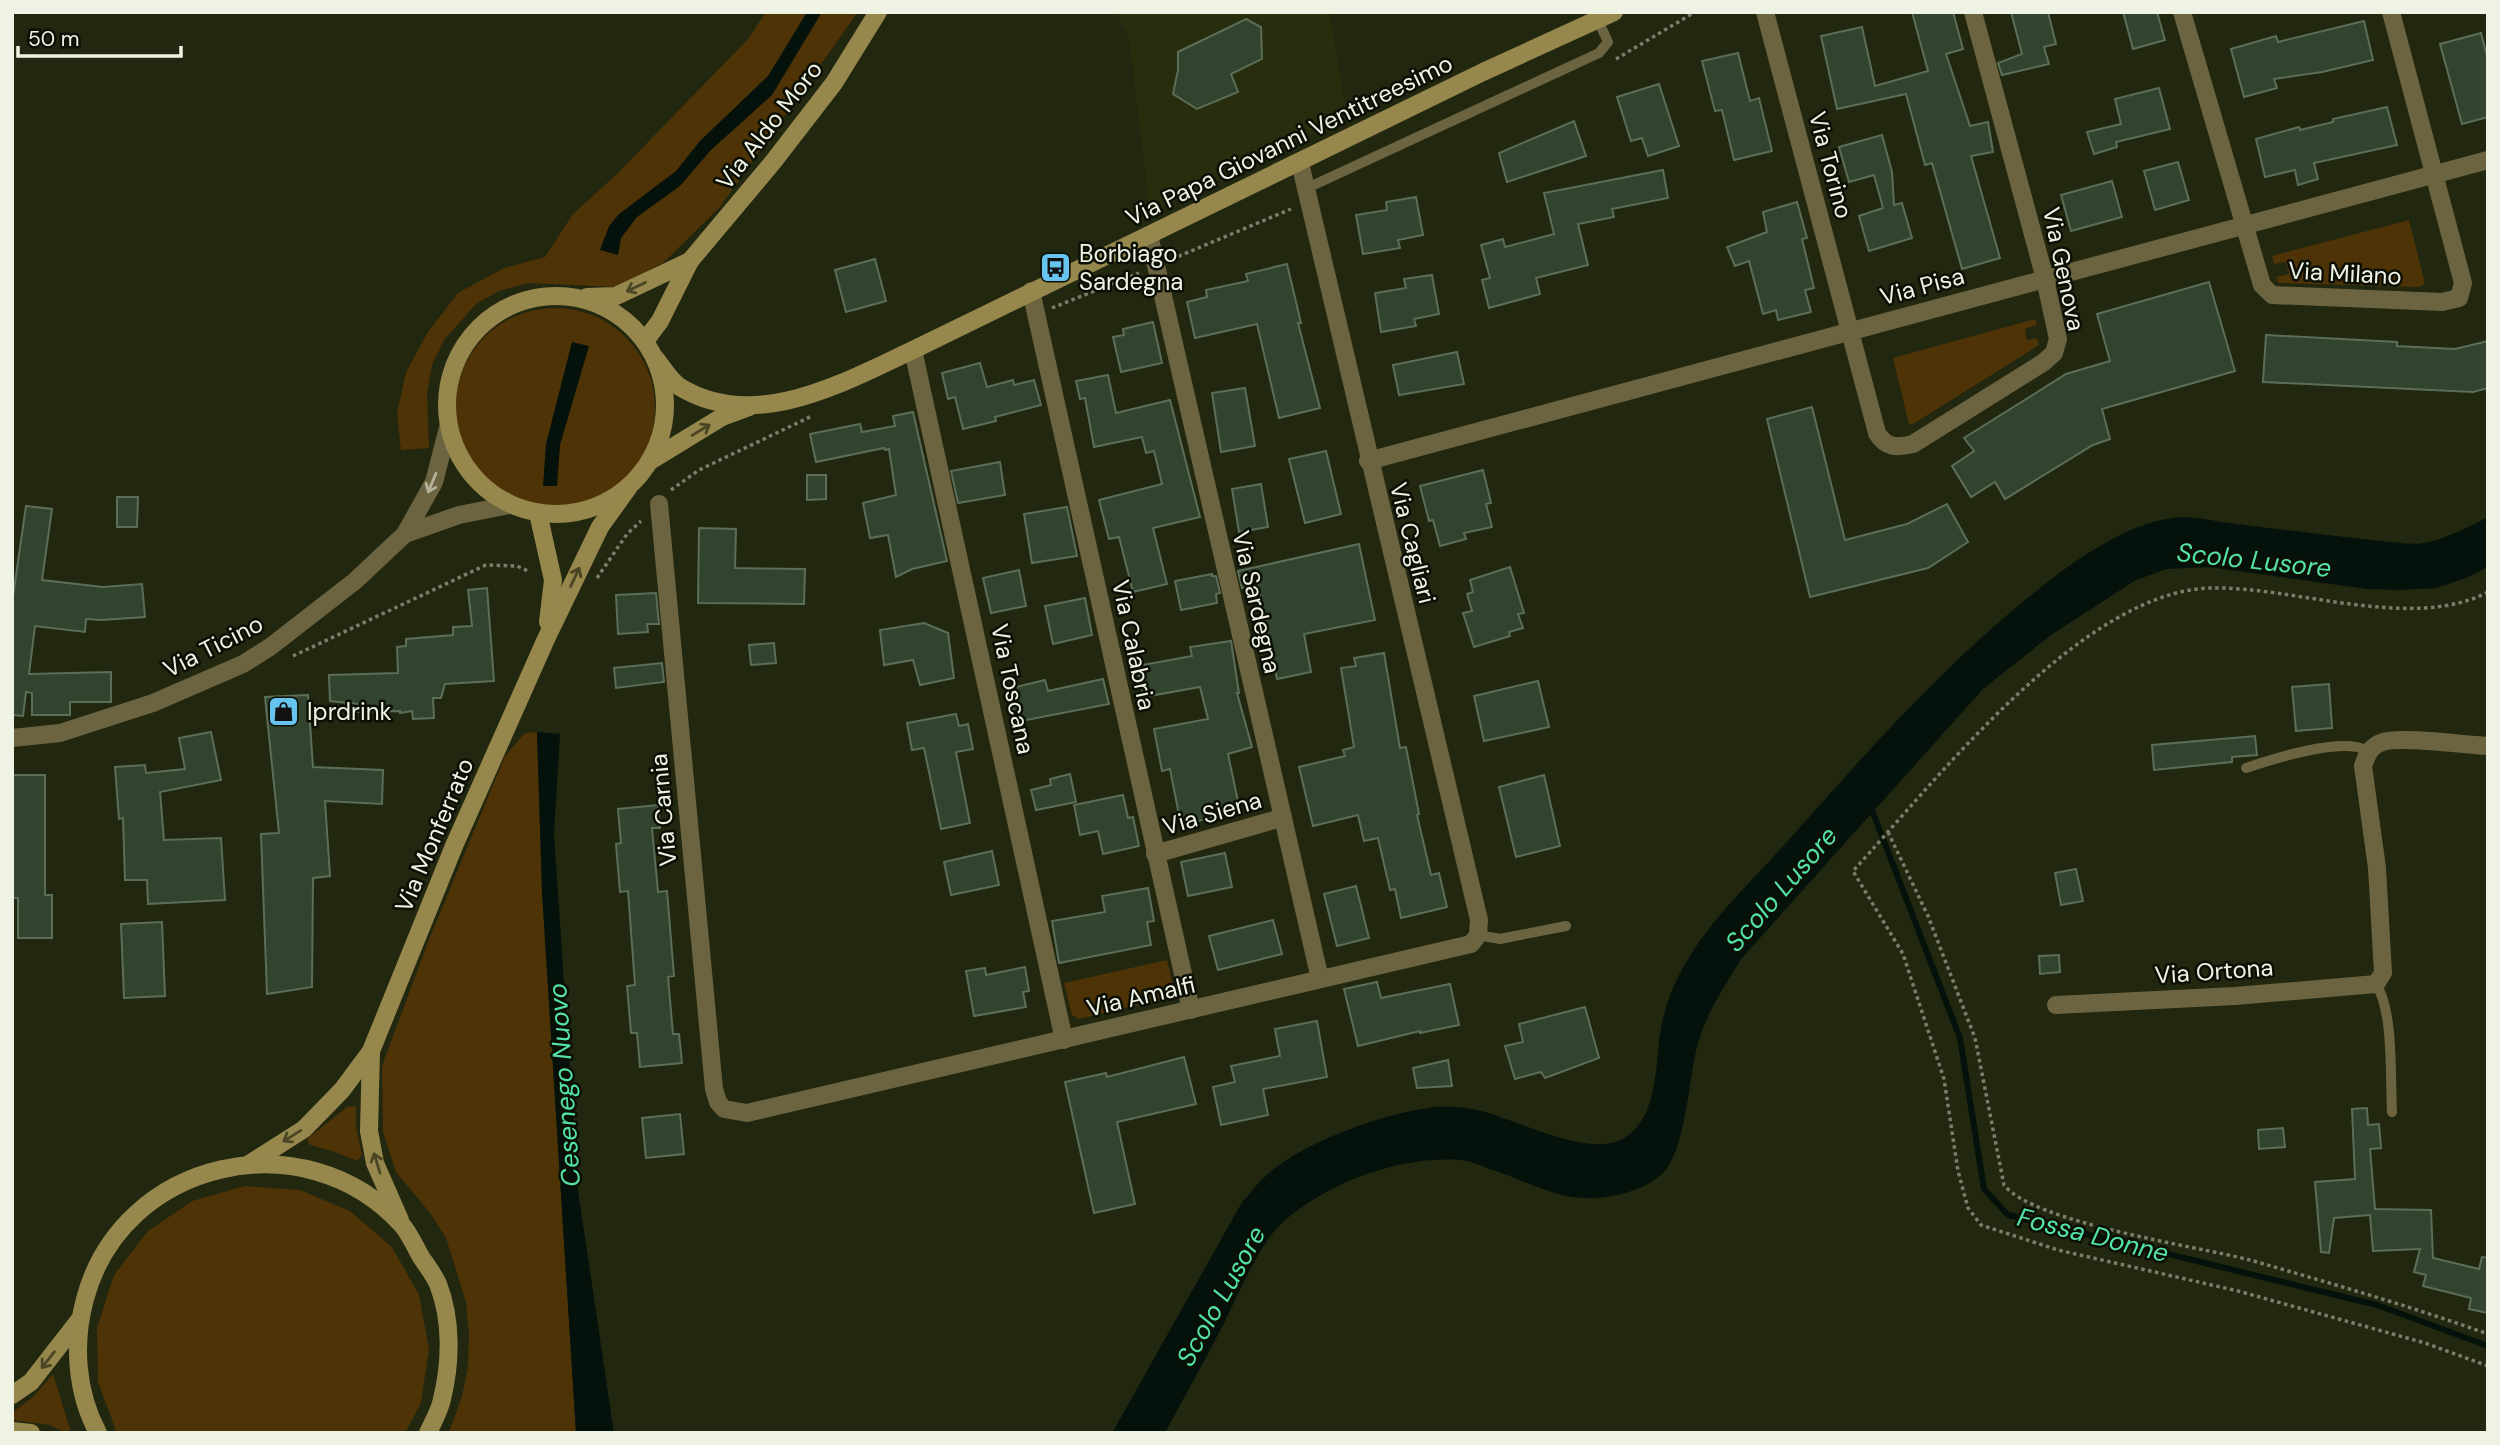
<svg xmlns="http://www.w3.org/2000/svg" width="2500" height="1445" viewBox="0 0 2500 1445" font-family="'DM Sans',sans-serif">
<style>
.built{fill:#272d0d}
.green{fill:#4e3307}
.water{fill:#05120c}
.lines{fill:none;stroke-linecap:round;stroke-linejoin:round}
.stream{stroke:#05120c;stroke-width:6}
.building{fill:#32432e;stroke:#5b6e58;stroke-width:2}
.path{stroke:#7a7e6a;stroke-width:3.5;stroke-dasharray:3.5 3.5;stroke-linecap:butt}
.service{stroke:#6c6440;stroke-width:10}
.minor{stroke:#6c6440;stroke-width:18}
.tertiary{stroke:#6c6440;stroke-width:18}
.secondary{stroke:#96874d;stroke-width:18}
.oneway{stroke:#4a4525}
.oneway2{stroke:#b4b39a}
.labels{text-anchor:middle;dominant-baseline:central;stroke-width:5;stroke-linejoin:round;paint-order:stroke}
.street-label{font-size:24px;fill:#eff3e4;stroke:#0c0f05}
.poi-label{font-size:24px;fill:#eff3e4;stroke:#0c0f05;text-anchor:start}
.water-label{font-size:26px;font-style:italic;fill:#53e2a8;stroke:#0c0f05}
</style>
<rect width="100%" height="100%" fill="#22270f"/>
<path class="built" d="M1115,12H1330L1347,117L1150,214L1129,36Z"/>
<g class="green">
<path d="M766,12H858L720,207L664,262L617,287L529,283L499,291L476,304L444,340L432,365L427,393L429,448L401,450L397,413L406,372L428,332L458,293L504,268L545,257L573,214L617,174L748,39Z"/>
<path d="M2409,220L2424,280V284L2419,287L2278,283L2276,277L2289,274L2286,262L2274,264L2272,256Z"/>
<circle cx="555" cy="408" r="100"/>
<path d="M2035,319L2037,325L2025,329L2027,340L2037,338L2039,345L1913,424H1909L1893,358Z"/>
<path d="M537,732L542,892L576,1433H449L462,1396L468,1367L469,1335L466,1302L446,1238L430,1213L396,1172L383,1132L382,1066L428,942L505,756L525,733Z"/>
<path d="M1167,960L1174,989L1169,998L1079,1019L1072,1015L1064,983Z"/>
<path d="M356,1106V1127L362,1155L357,1161L335,1152L310,1145L307,1139L347,1107Z"/>
<path d="M245,1186L300,1190L350,1211L392,1247L419,1295L429,1349L421,1403L405,1433H117L98,1382L97,1328L114,1275L147,1232L192,1201Z"/>
<path d="M53,1374L70,1429L67,1433L49,1425L12,1420V1413L33,1397Z"/>
</g>
<g class="water">
<path d="M807,12H822L772,95L711,150L680,186L637,217L621,238L618,255L600,250L609,226L619,214L676,171L700,141L768,76Z"/>
<path d="M572,342L589,346L560,445L557,486H543L546,444Z"/>
<path d="M2488,517V567L2466,578L2437,588L2400,590L2367,589L2209,567L2167,569L2136,580L2051,635L1983,689L1742,958C1725,985 1707,1012 1698,1043C1689,1075 1686,1153 1662,1174C1638,1195 1598,1202 1566,1196C1543,1191 1519,1179 1496,1171C1485,1168 1473,1161 1461,1160C1400,1156 1331,1181 1284,1221C1260,1242 1240,1291 1225,1321C1206,1359 1185,1395 1165,1433H1112L1241,1204C1251,1192 1261,1179 1274,1169C1311,1140 1382,1114 1429,1108C1444,1105 1462,1107 1477,1110C1516,1118 1587,1160 1624,1138C1659,1117 1655,1063 1661,1028C1665,1005 1675,980 1687,961C1712,918 1752,881 1785,844C1865,754 1945,663 2040,588C2075,560 2128,523 2173,518C2193,515 2217,522 2237,524C2285,530 2333,536 2381,541C2396,542 2414,546 2429,542C2448,537 2470,527 2488,517Z"/>
<path d="M537,732L560,734L554,834L578,1190L614,1433H576L542,892Z"/>
</g>
<g class="lines">
<path class="stream" d="M1870,805L1960,1038L1984,1189L2008,1215L2377,1305L2488,1346"/>
</g>
<g class="building">
<path d="M1912,12H1953L1963,49L1946,54L1970,126L1988,122L1993,152L1971,156L2000,258L1962,269L1932,163L1925,165L1906,94L1837,109L1821,36L1862,27L1875,86L1928,71Z"/>
<path d="M2011,12H2048L2056,44L2044,47L2049,64L2002,75L1998,63L2022,54Z"/>
<path d="M2123,12H2157L2165,40L2133,49Z"/>
<path d="M1246,19L1261,27L1262,59L1231,74L1238,92L1197,109L1173,94L1178,70V52Z"/>
<path d="M2364,21L2373,60L2322,72L2274,79L2277,88L2244,97L2231,49L2276,36L2278,42Z"/>
<path d="M2481,33L2488,60V117L2462,124L2440,44Z"/>
<path d="M1738,53L1750,101L1759,98L1772,151L1734,160L1722,110L1715,111L1702,61Z"/>
<path d="M1659,84L1679,146L1648,156L1642,138L1631,141L1617,97Z"/>
<path d="M2159,88L2170,129L2116,142L2117,147L2094,154L2087,132L2121,124L2115,99Z"/>
<path d="M2387,107L2397,145L2314,163L2318,179L2298,185L2295,170L2265,177L2256,139L2299,127L2300,130L2333,122V119Z"/>
<path d="M1574,121L1586,156L1507,182L1499,153Z"/>
<path d="M1882,135L1892,172L1894,205L1902,203L1912,238L1869,251L1859,216L1883,208L1874,175L1849,182L1839,147Z"/>
<path d="M2178,162L2189,200L2155,210L2144,171Z"/>
<path d="M1663,170L1668,198L1612,209L1614,217L1578,224L1588,265L1536,278L1540,294L1489,308L1482,280L1490,278L1481,245L1503,239L1505,247L1554,234L1544,193Z"/>
<path d="M2112,181L2122,217L2071,231L2061,195Z"/>
<path d="M1416,197L1423,235L1398,240L1400,248L1363,254L1356,215L1387,210L1386,202Z"/>
<path d="M1797,202L1807,238L1802,239L1814,288L1805,290L1811,312L1778,320L1776,310L1763,314L1749,261L1735,266L1727,247L1767,232L1763,212Z"/>
<path d="M875,259L886,301L846,312L835,270Z"/>
<path d="M1287,264L1301,323H1298L1320,408L1279,418L1257,324L1195,338L1187,302L1207,297L1206,290L1248,281L1246,274Z"/>
<path d="M1432,275L1439,314L1414,319L1416,326L1381,332L1375,293L1406,288L1404,279Z"/>
<path d="M2209,282L2235,371L2102,409L2110,439L2093,445L2005,499L1995,482L1971,497L1952,466L1974,451L1964,438L2066,374L2110,361L2097,314Z"/>
<path d="M1153,322L1162,363L1121,372L1113,337L1124,335L1123,329Z"/>
<path d="M2266,335L2397,342V346L2455,349L2488,341V388L2473,392L2263,382Z"/>
<path d="M1457,352L1464,384L1399,395L1393,365Z"/>
<path d="M980,363L987,387L1013,380L1014,385L1034,380L1041,405L995,417L996,421L963,429L955,397L948,399L942,373Z"/>
<path d="M1108,375L1116,413L1170,400L1200,517L1153,528L1167,584L1133,592L1119,537L1109,539L1099,500L1162,484L1154,451L1146,453L1142,437L1094,447L1085,398L1080,399L1076,381Z"/>
<path d="M1245,388L1255,446L1221,452L1212,393Z"/>
<path d="M1812,407L1845,540L1907,524L1947,504L1968,542L1928,568L1810,597L1767,419Z"/>
<path d="M913,412L947,561L912,569L896,577L888,535L870,538L863,503L896,495L889,449L885,450L884,448L816,462L810,434L860,424L862,432L895,426L893,416Z"/>
<path d="M1326,451L1341,514L1305,523L1289,459Z"/>
<path d="M1000,462L1005,495L958,503L951,471Z"/>
<path d="M1483,470L1491,503L1486,504L1492,527L1464,533L1466,539L1440,546L1433,520L1429,521L1420,486Z"/>
<path d="M807,475H826V499L807,500Z"/>
<path d="M1261,484L1268,527L1239,532L1232,489Z"/>
<path d="M117,497H138L137,527H117Z"/>
<path d="M26,506L52,509L42,580L103,587L142,584L145,617L101,620L86,619L85,632L35,626L29,674L111,672V702H70V715H32V693L26,692L23,716L12,715V603Z"/>
<path d="M1067,507L1077,556L1032,563L1024,514Z"/>
<path d="M699,528L736,529L735,568L805,569L804,604L698,603Z"/>
<path d="M1359,544L1375,620L1304,634L1311,672L1277,679L1258,585L1242,588L1238,571Z"/>
<path d="M1510,567L1524,613L1518,614L1523,628L1509,632L1510,636L1474,647L1463,613L1472,611L1467,594L1473,592L1470,580Z"/>
<path d="M1019,570L1026,606L991,613L983,578Z"/>
<path d="M1212,574V576H1216L1220,593L1216,594L1217,603L1181,610L1175,581Z"/>
<path d="M487,588L494,681L445,684L441,698H433L434,718L413,719L412,711L400,713V711L357,712V704L330,701L329,675L398,673L397,647L406,646V639L453,635V627L472,626L468,590Z"/>
<path d="M656,593L659,624H647L648,632L618,634L616,595Z"/>
<path d="M1085,598L1092,635L1053,644L1045,606Z"/>
<path d="M924,623L948,633L954,678L920,685L913,660L884,665L880,630Z"/>
<path d="M1231,641L1239,693H1237L1252,747L1228,754L1240,811L1181,825L1170,769L1162,771L1154,729L1208,719L1200,687L1144,697L1137,666L1192,656L1190,647Z"/>
<path d="M774,643L776,663L751,665L749,645Z"/>
<path d="M1384,653L1400,748L1406,747L1419,814L1417,815L1431,875L1439,873L1447,907L1401,918L1395,889L1390,890L1378,838L1364,841L1358,815L1313,826L1299,767L1345,756L1343,750L1354,747L1341,668L1356,666L1354,658Z"/>
<path d="M662,663L664,682L616,688L614,668Z"/>
<path d="M1103,679L1109,704L1016,722L1008,689L1045,680L1048,691Z"/>
<path d="M1538,681L1549,727L1484,741L1474,696Z"/>
<path d="M2329,684L2332,728L2296,731L2292,687Z"/>
<path d="M308,695L313,767L383,770L382,804L325,801L330,876L313,878L312,987L267,994L261,834L279,833L265,697Z"/>
<path d="M956,714L959,726L968,724L973,749L956,752L970,823L941,829L924,748L912,750L907,723Z"/>
<path d="M211,732L221,780L160,792L164,840L221,838L225,900L148,904L147,880H125L123,818L119,819L115,767L145,765L146,773L185,769L179,738Z"/>
<path d="M2255,736L2257,755L2232,757V762L2154,770L2152,745Z"/>
<path d="M1070,774L1076,802L1036,810L1031,790L1051,785L1050,779Z"/>
<path d="M12,775H45V895H52V938H18V898H12Z"/>
<path d="M1544,775L1560,846L1516,857L1499,787Z"/>
<path d="M1123,795L1128,818L1133,817L1139,846L1103,854L1098,831L1080,835L1074,805Z"/>
<path d="M658,805L660,828H652L658,892L667,891L674,976L668,977L673,1034H679L682,1063L640,1067L637,1033H631L627,986L635,985L628,891L620,892L616,844L621,843L618,809Z"/>
<path d="M992,851L999,885L951,895L944,862Z"/>
<path d="M1225,853L1232,887L1188,896L1181,862Z"/>
<path d="M2076,869L2083,901L2061,905L2055,873Z"/>
<path d="M1356,886L1369,938L1337,946L1324,894Z"/>
<path d="M1148,888L1154,921L1147,922L1151,945L1059,963L1052,921L1105,912L1102,896Z"/>
<path d="M1273,920L1282,954L1218,970L1209,936Z"/>
<path d="M162,922L165,996L124,998L121,924Z"/>
<path d="M2059,955L2060,972L2040,974L2039,956Z"/>
<path d="M1025,967L1029,991L1023,992L1026,1007L974,1016L966,971L985,968L986,975Z"/>
<path d="M1377,982L1381,998L1450,984L1459,1025L1420,1033V1031L1358,1046L1344,989Z"/>
<path d="M1585,1007L1599,1058L1545,1078L1541,1072L1515,1079L1505,1046L1523,1042L1519,1024Z"/>
<path d="M1317,1021L1327,1077L1263,1089L1268,1115L1221,1125L1213,1087L1235,1082L1231,1066L1280,1056L1275,1029Z"/>
<path d="M1184,1057L1196,1104L1117,1122L1135,1204L1094,1213L1065,1082L1106,1073L1107,1077Z"/>
<path d="M1448,1060L1452,1086L1417,1088L1413,1068Z"/>
<path d="M2367,1108L2368,1125L2379,1124L2381,1148L2370,1149L2375,1209L2431,1210L2433,1258L2479,1269L2482,1257L2488,1258V1313L2469,1309L2471,1298L2423,1286L2426,1275L2414,1272L2420,1249L2373,1251L2370,1215L2334,1218L2329,1253L2321,1252L2315,1182L2355,1179L2352,1109Z"/>
<path d="M680,1114L684,1154L646,1158L642,1118Z"/>
<path d="M2283,1128L2285,1147L2259,1149L2258,1130Z"/>
</g>
<g class="lines">
<g class="path">
<path d="M1616,59L1695,12"/>
<path d="M1172,259L1291,209"/>
<path d="M1052,308L1139,273"/>
<path d="M671,490L699,470L812,416"/>
<path d="M597,578L627,534L641,521"/>
<path d="M2488,592C2412,632 2294,586 2211,588C2082,591 1935,782 1853,871L1903,954L1944,1079L1958,1171L1968,1208L1981,1225L2058,1250L2238,1291L2425,1343L2488,1366"/>
<path d="M293,656L486,565L517,566L530,572"/>
<path d="M1888,832L1928,916L1975,1038L2004,1185C2034,1223 2196,1246 2250,1260C2330,1283 2410,1306 2488,1334"/>
</g>
<g class="service">
<path d="M1305,189L1599,53L1608,42L1598,20"/>
<path d="M2246,768C2273,759 2343,736 2368,751"/>
<path d="M1478,935L1500,939L1566,926"/>
<path d="M2376,984C2394,1012 2390,1077 2392,1112"/>
</g>
<g class="minor">
<path d="M1765,12L1877,433C1886,448 1897,448 1913,444L2044,362L2054,353L2058,339L2045,279L1973,12"/>
<path d="M2182,12L2262,285L2272,295L2442,302L2459,298L2463,283L2391,12"/>
<path d="M1149,235L1320,979"/>
<path d="M1031,291L1191,1010"/>
<path d="M913,350L1064,1040"/>
<path d="M1368,461L2488,160"/>
<path d="M659,504L714,1089L718,1102L724,1109L747,1113L1471,944L1478,935L1479,920L1300,163"/>
<path d="M1155,854L1281,818"/>
<path d="M2056,1005L2235,996L2376,984L2383,973L2377,868L2363,766C2367,755 2370,746 2383,742C2398,736 2467,745 2488,746"/>
</g>
<g class="tertiary">
<path d="M405,534L459,515L509,505"/>
<path d="M12,738L60,733L153,703L243,664L270,647L355,581L405,534L434,482L448,428"/>
</g>
<g class="secondary">
<circle cx="556" cy="405" r="109"/>
<path d="M587,297L616,296L690,261"/>
<path d="M645,341L660,321L690,261L773,162L834,83L878,12"/>
<path d="M656,359C663,368 671,381 680,387C755,433 844,382 913,350L1483,72L1614,12"/>
<path d="M650,461L722,417L749,407"/>
<path d="M538,513L553,580L548,622"/>
<path d="M371,1051L369,1131L375,1163L400,1220"/>
<path d="M249,1164L304,1129L342,1090L371,1051L454,846L546,639L600,527L628,488"/>
<path d="M12,1395L31,1382L80,1319"/>
<path d="M12,1431L31,1433"/>
<path d="M98,1433C76,1392 73,1343 85,1299C122,1159 306,1118 402,1225C410,1234 415,1247 421,1257C427,1266 434,1275 438,1284C452,1320 451,1362 442,1399C440,1410 433,1422 428,1433"/>
</g>
</g>
<defs><path id="oneway-shaft" d="M-6 0H5M1.5-3L5.5 0L1.5 3" fill="none" stroke-width="1.6" stroke-linecap="round" stroke-linejoin="round" transform="scale(1.75)"/></defs>
<g class="oneway">
<use href="#oneway-shaft" transform="translate(636 287) rotate(155)"/>
<use href="#oneway-shaft" transform="translate(701 430) rotate(-31)"/>
<use href="#oneway-shaft" transform="translate(575 577) rotate(-65)"/>
<use href="#oneway-shaft" transform="translate(292 1136) rotate(148)"/>
<use href="#oneway-shaft" transform="translate(377 1163) rotate(-107)"/>
<use href="#oneway-shaft" transform="translate(48 1360) rotate(128)"/>
</g>
<use class="oneway2" href="#oneway-shaft" transform="translate(432 483) rotate(112)"/>
<defs>
<symbol id="bus-square" viewBox="-11 -11 22 22"><rect x="-9" y="-9" width="18" height="18" rx="4" fill="#66c4ef" stroke="#0c0f05"/><path d="M-5-6H5V4H4V6H2V4H-2V6H-4V4H-5ZM-3.5-4V0h7V-4ZM-3.5 1.2v1.5H-2V1.2ZM2 1.2v1.5H3.5V1.2Z" fill="#111"/></symbol>
<symbol id="shop-square" viewBox="-11 -11 22 22"><rect x="-9" y="-9" width="18" height="18" rx="4" fill="#66c4ef" stroke="#0c0f05"/><path d="M-5-2.5h2.3a2.7 3.5 0 0 1 5.4 0H5L5.5 6h-11ZM-1.5-2.5h3a1.5 2.3 0 0 0-3 0Z" fill="#111"/></symbol>
</defs>
<g fill-rule="evenodd">
<use href="#bus-square" x="1038" y="250" width="35" height="35"/>
<use href="#shop-square" x="266" y="694" width="35" height="35"/>
</g>
<g class="labels">
<g class="street-label">
<text transform="translate(769 125) rotate(-52)">Via Aldo Moro</text>
<text transform="translate(1289 140) rotate(-26)">Via Papa Giovanni Ventitreesimo</text>
<text transform="translate(1831 165) rotate(75)">Via Torino</text>
<text transform="translate(2064 269) rotate(78)">Via Genova</text>
<text transform="translate(2345 273) rotate(3)">Via Milano</text>
<text transform="translate(1922 286) rotate(-15)">Via Pisa</text>
<text transform="translate(1413 543) rotate(76)">Via Cagliari</text>
<text transform="translate(1257 602) rotate(77)">Via Sardegna</text>
<text transform="translate(1134 645) rotate(78)">Via Calabria</text>
<text transform="translate(213 646) rotate(-27)">Via Ticino</text>
<text transform="translate(1013 689) rotate(78)">Via Toscana</text>
<text transform="translate(663 810) rotate(-95)">Via Carnia</text>
<text transform="translate(1212 813) rotate(-16)">Via Siena</text>
<text transform="translate(434 835) rotate(-67)">Via Monferrato</text>
<text transform="translate(2214 971) rotate(-4)">Via Ortona</text>
<text transform="translate(1141 996) rotate(-13)">Via Amalfi</text>
</g>
<g class="poi-label">
<text x="1079" y="253">Borbiago<tspan x="1079" dy="28">Sardegna</tspan></text>
<text x="307" y="711">Iprdrink</text>
</g>
<g class="water-label">
<text transform="translate(2254 560) rotate(6)">Scolo Lusore</text>
<text transform="translate(1781 889) rotate(-49)">Scolo Lusore</text>
<text transform="translate(564 1085) rotate(-94)">Cesenego Nuovo</text>
<text transform="translate(2093 1235) rotate(14)">Fossa Donne</text>
<text transform="translate(1221 1296) rotate(-61)">Scolo Lusore</text>
</g>
</g>
<rect width="2500" height="1445" fill="none" stroke="#eff3e4" stroke-width="28"/>
<path d="M18 46v10h163v-10" fill="none" stroke="#eff3e4" stroke-width="3.5"/>
<text x="28" y="46" font-size="21" fill="#eff3e4" stroke="#0c0f05" stroke-width="5" paint-order="stroke">50 m</text>
</svg>
